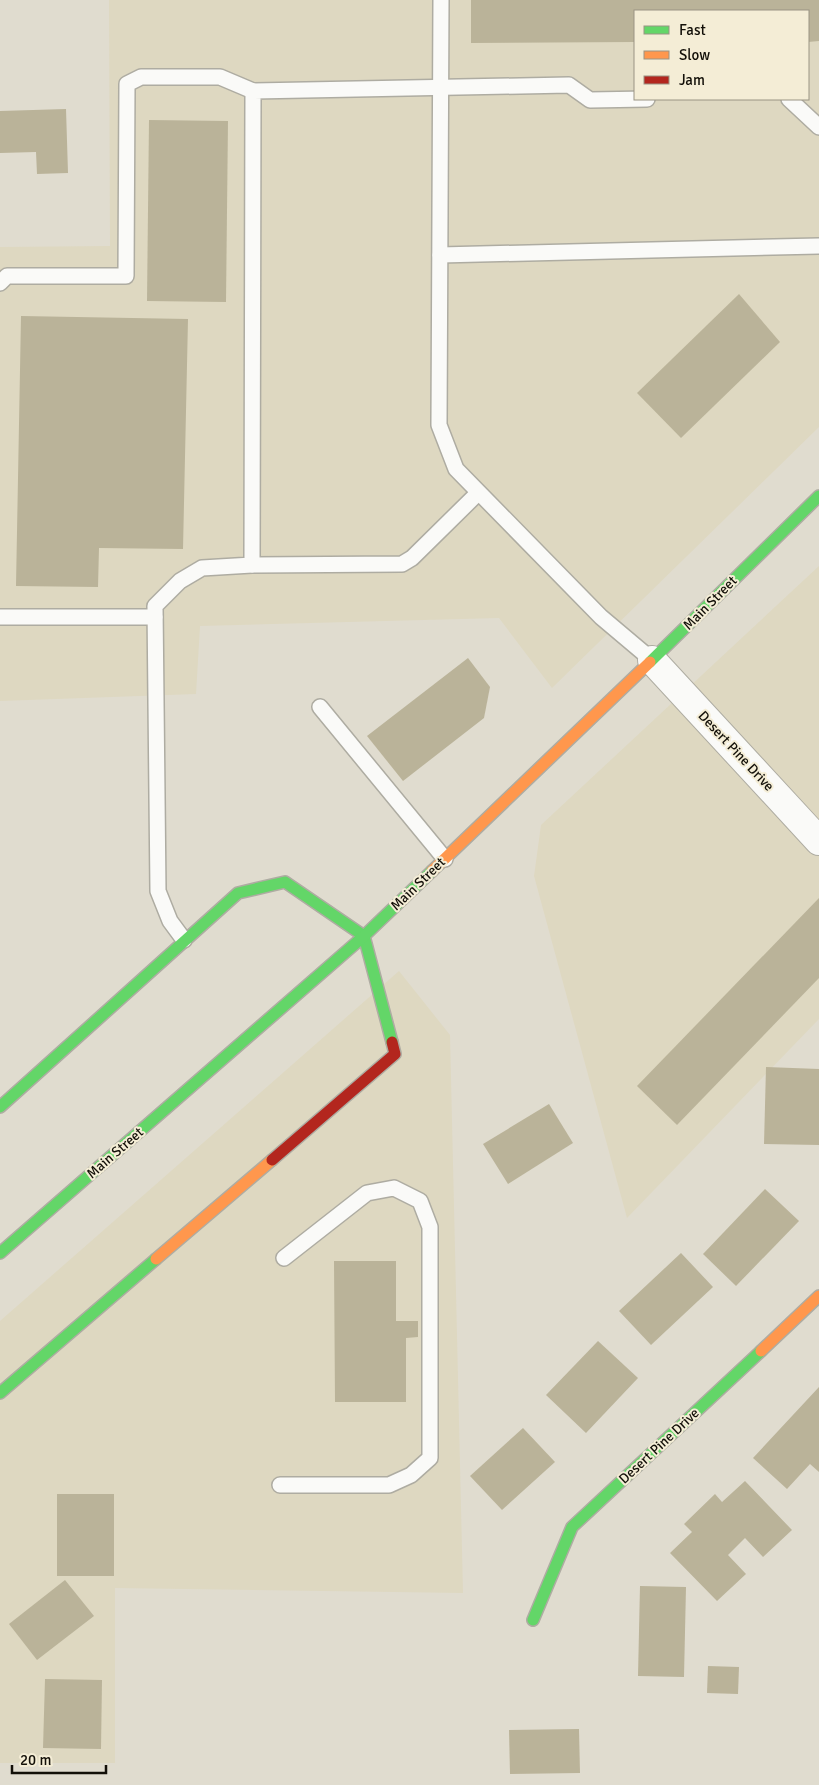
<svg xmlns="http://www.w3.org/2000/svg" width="819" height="1785" viewBox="0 0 819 1785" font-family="Signika,sans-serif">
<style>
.built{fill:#ded8c1;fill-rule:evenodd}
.building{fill:#bab399}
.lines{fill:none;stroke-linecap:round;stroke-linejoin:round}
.lane-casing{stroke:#aeaca2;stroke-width:18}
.street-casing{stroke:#aeaca2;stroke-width:30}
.fast-casing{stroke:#aeaca2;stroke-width:14}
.slow-casing{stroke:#aeaca2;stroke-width:14}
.jam-casing{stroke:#aeaca2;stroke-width:14}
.lane{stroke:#fafaf8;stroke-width:15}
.street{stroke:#fafaf8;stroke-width:28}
.fast{stroke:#63d668;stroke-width:11}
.slow{stroke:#ff974d;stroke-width:11}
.jam{stroke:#b3261e;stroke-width:11}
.labels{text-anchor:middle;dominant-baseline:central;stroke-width:4;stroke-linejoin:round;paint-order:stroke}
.street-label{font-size:14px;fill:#120f08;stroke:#f4edd6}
</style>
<rect width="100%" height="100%" fill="#e0dccf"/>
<g class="built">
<path d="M109,0H819V427L552,688L499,618L200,626L196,694L0,701V247L110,246ZM635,11H808V99H635Z"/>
<path d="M819,566V1019L627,1218L534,876L541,825Z"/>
<path d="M399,971L450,1035L463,1593L115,1588V1763H0V1321Z"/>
</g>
<g class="building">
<path d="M471,0H819V41L808,42V11H635V42L471,43Z"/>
<path d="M66,109L68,173L37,174L36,152L0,153V111Z"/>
<path d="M149,120L228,121L226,302L147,301Z"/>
<path d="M739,294L780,342L681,438L637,393Z"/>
<path d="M21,316L188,319L183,549L99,548L98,587L16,586Z"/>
<path d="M468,658L490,687L484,718L403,781L367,736Z"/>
<path d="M819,898V978L677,1125L637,1086Z"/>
<path d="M766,1067L819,1069V1145L764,1144Z"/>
<path d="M549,1104L573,1143L508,1184L483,1144Z"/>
<path d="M765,1189L799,1221L736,1286L703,1254Z"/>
<path d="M681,1253L713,1287L651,1345L619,1311Z"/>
<path d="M334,1261H396V1321H418V1337L406,1338V1402H335Z"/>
<path d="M598,1341L638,1378L586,1433L546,1395Z"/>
<path d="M819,1387V1472L810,1464L787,1489L753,1458Z"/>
<path d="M523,1428L555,1462L502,1510L470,1476Z"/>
<path d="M745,1481L792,1530L763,1557L745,1538L728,1555L746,1574L717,1601L670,1553L692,1532L684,1524L715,1494L722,1502Z"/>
<rect x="57" y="1494" width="57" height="82"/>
<path d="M65,1580L94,1616L37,1660L9,1624Z"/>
<path d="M640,1586L686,1587L684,1677L638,1676Z"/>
<path d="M708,1666L739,1667L738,1694L707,1693Z"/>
<path d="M45,1679L102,1680L101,1749L43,1748Z"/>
<path d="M579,1729L580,1773L510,1774L509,1730Z"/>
</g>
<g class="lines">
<defs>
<g id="lane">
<path d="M441,0L439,425L456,469L601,617L652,660"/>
<path d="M789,99L819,127"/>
<path d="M440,255L819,246"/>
<path d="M0,283L7,276H126L127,84L141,77H220L253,91"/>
<path d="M252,565L402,564L412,558L478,493"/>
<path d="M0,617H155"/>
<path d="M320,707L445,859"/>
<path d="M184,940L170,921L158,891L155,606L180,581L202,568L252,565L253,91L569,85L590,100L647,99"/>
<path d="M280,1485H389L411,1475L430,1458V1227L420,1201L394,1188L367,1193L284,1258"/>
</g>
<path id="street" d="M652,660L819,841"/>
<g id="fast">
<path d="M650,662L819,496"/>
<path d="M0,1107L238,893L285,882L364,936L392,1042"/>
<path d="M0,1253L364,936L432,871"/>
<path d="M0,1393L156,1259"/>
<path d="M533,1620L572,1527L761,1351"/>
</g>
<g id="slow">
<path d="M432,871L650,662"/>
<path d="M156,1259L272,1160"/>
<path d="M761,1351L819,1296"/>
</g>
<path id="jam" d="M272,1160L395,1054L392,1042"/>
</defs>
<use href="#lane" class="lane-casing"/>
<use href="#street" class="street-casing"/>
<use href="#fast" class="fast-casing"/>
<use href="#slow" class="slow-casing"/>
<use href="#jam" class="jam-casing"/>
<use href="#lane" class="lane"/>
<use href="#street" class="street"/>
<use href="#fast" class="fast"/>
<use href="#slow" class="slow"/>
<use href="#jam" class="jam"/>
</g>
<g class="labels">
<g class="street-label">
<text transform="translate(710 603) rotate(-45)">Main Street</text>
<text transform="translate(736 751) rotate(47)">Desert Pine Drive</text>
<text transform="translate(418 884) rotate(-44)">Main Street</text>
<text transform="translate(115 1153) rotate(-41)">Main Street</text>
<text transform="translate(659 1446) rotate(-43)">Desert Pine Drive</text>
</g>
</g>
<rect x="634" y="10" width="175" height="90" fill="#f4edd6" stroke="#9a9484"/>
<rect x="644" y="26" width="25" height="8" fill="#63d668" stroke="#9a9484"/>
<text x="679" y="35" font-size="15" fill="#120f08">Fast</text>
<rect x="644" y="51" width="25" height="8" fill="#ff974d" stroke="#9a9484"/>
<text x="679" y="60" font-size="15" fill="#120f08">Slow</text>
<rect x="644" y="76" width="25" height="8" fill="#b3261e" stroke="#9a9484"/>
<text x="679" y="85" font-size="15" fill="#120f08">Jam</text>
<path d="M12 1765v8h94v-8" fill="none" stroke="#120f08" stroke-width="2.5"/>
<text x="20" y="1765" font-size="15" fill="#120f08" stroke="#f4edd6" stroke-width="4" paint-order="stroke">20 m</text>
</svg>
